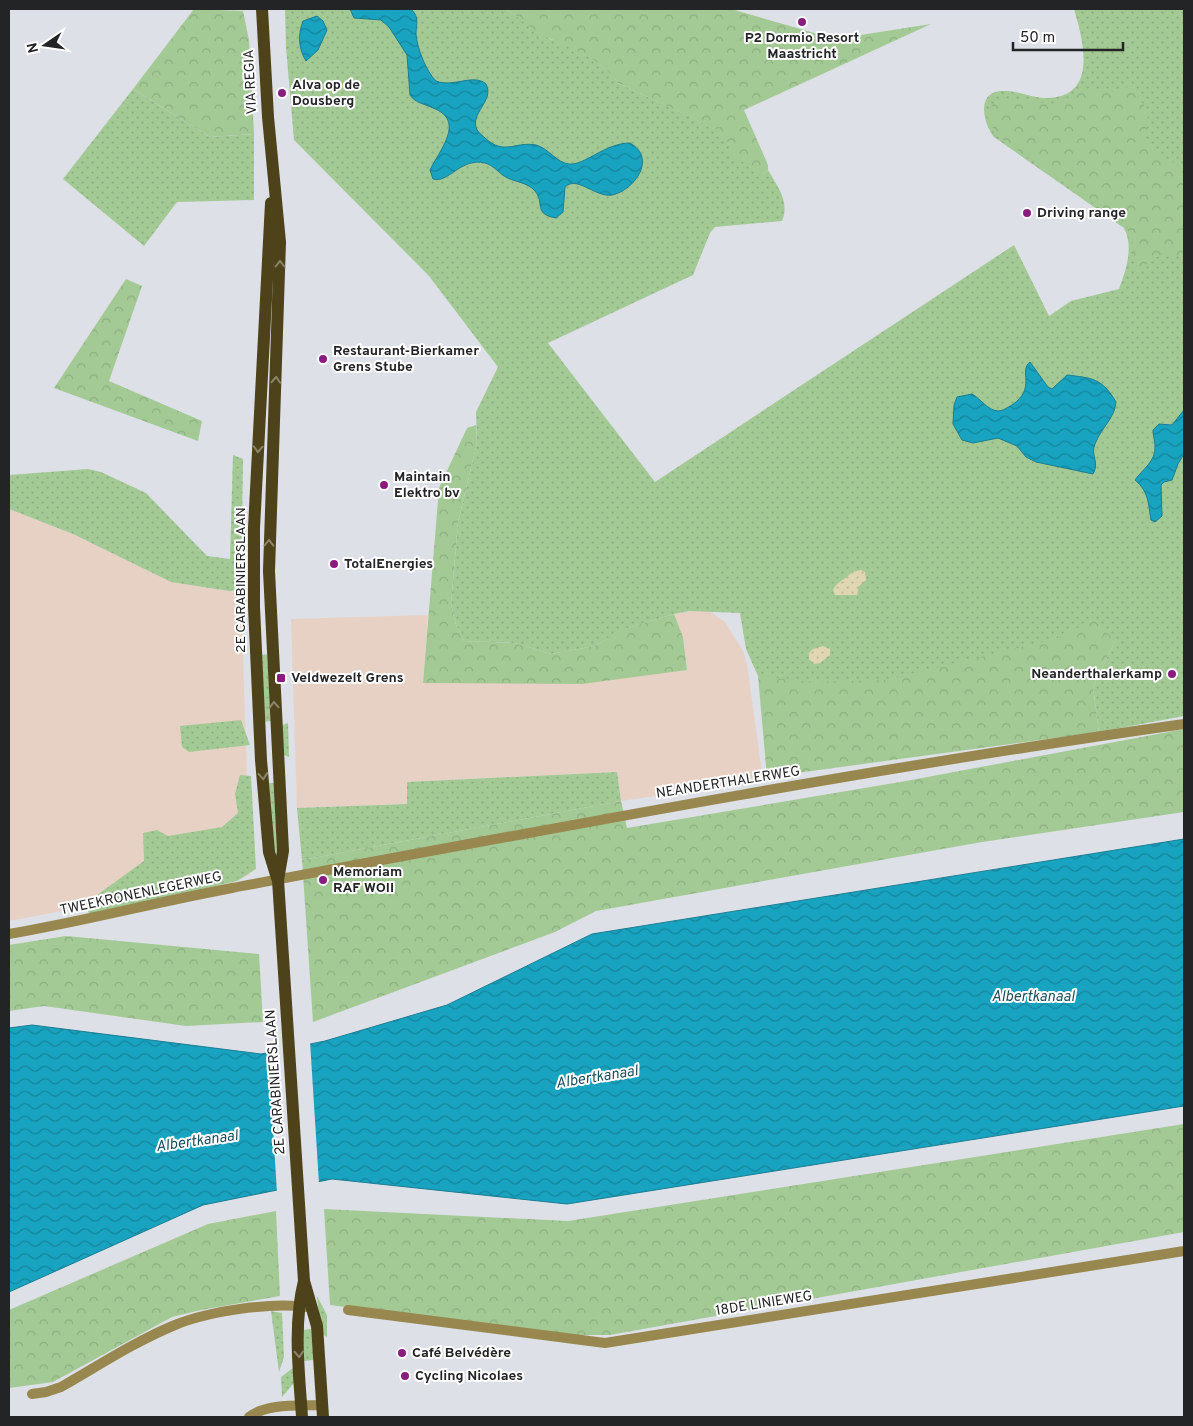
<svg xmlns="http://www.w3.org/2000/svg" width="1193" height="1426" viewBox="0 0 1193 1426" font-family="Overpass,sans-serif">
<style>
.industrial{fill:#e7d1c5}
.grass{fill:url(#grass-dots)}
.forest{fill:url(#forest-crowns)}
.sand{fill:url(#sand-dots)}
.water{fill:url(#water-waves);stroke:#1b7d92}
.pier{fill:#dde0e6}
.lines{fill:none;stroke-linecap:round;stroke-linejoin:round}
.street{stroke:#988850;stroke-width:10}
.primary{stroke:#4d421a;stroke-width:12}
.oneway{stroke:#8b846a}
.poi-dot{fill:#8a1c80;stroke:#fff;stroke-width:2}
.labels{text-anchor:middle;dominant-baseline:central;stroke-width:4;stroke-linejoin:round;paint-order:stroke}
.poi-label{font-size:14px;font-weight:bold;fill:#222426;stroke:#fff;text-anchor:start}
.street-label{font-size:14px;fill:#222426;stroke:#fff}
.water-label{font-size:15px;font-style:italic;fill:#1c505c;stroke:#fff}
</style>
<defs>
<pattern id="grass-dots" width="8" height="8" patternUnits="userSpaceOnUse" patternTransform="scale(1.25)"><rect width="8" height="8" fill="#a3ca95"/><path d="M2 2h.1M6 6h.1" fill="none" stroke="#8cad80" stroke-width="1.8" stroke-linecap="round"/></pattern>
<pattern id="forest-crowns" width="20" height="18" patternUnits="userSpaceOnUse" patternTransform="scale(1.25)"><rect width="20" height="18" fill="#a3ca95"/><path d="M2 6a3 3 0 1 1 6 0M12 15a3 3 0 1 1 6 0" fill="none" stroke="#8cad80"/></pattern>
<pattern id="sand-dots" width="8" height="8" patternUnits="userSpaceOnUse" patternTransform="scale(1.25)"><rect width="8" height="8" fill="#e0d6b2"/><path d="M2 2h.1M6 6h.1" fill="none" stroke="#c0b899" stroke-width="1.8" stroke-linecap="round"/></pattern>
<pattern id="water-waves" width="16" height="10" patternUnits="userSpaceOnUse" patternTransform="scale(1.25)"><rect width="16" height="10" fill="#18a3c0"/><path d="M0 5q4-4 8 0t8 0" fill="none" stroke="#15859c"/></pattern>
</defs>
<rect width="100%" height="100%" fill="#dde0e6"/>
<g class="industrial">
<path d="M9,509L73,534L171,582L229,591L241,590L250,875L9,921Z"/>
<path d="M689,611H709L725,622L743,651L747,664L763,780L621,801L617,772L408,782L407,804L297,808L291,619L428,615L423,683L687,670L683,637L674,614Z"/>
</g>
<g class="grass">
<path d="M285,9H506L550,39L564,43L593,59L611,73L618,83L719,130L730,145L763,174L768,170C778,187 790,202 782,221L715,227L710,233L693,275L548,343L655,482L1014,245L1049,316L1071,301L1119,289C1126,270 1134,247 1124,228L994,137C982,122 976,89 1005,91C1019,91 1033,98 1047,98C1099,97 1083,40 1074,9H1184V716L1099,732L1093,687L1115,641L810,700L758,676L746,649L740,613L689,611L674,614L622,630L595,646L551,654L515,643L464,641L456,625L451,604L458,522L477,443L476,412L498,367L429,276L294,140L286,47Z"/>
<path d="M133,89L210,137L254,134V200L177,202L144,246L63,179Z"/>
<path d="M233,455L243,459L241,590L229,591L171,582L73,534L9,509V475L88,469L101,472L146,493L207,556L230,559Z"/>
<path d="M265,654L267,655L271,721L264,722L262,655Z"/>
<path d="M241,720L250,745L189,752L182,747L180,726Z"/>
<path d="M288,723L289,757L284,755L282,725Z"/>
<path d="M617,772L621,801L302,860L297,808L407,804V782Z"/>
<path d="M240,775L251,776L256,869L237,881L89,914L86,903L144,861L143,833L157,830L168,836L222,827L238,813L235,794Z"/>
<path d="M269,783H274L277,852L274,851Z"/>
<path d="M317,1296L327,1315V1337L321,1333Z"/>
<path d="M271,1311L282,1313L284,1357L279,1372Z"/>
<path d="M311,1329L314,1360L304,1361L302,1330Z"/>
<path d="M294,1367V1383L282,1397L281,1377Z"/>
</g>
<g class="forest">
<path d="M194,9L243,11L249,40L254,134L210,137L133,89Z"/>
<path d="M506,9H731L835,39L931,24L744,110L768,165V170L763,174L731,155L730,145L718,130L618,83C602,60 576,50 551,39C535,33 520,18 506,9Z"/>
<path d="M1129,87C1148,108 1151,111 1145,139L1157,154L1178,165L1184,175V256L1164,253L1150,261L1135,274L1132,240L1126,226L997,136L987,117L992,105L1002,98L1056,104L1084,89L1114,92Z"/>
<path d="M126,279L142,286L109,381L202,421L198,441L54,388Z"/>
<path d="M476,425L477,443L458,522L451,604L456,625L464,641L515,643L551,654L595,646L621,630L674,614L683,637L687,670L582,684L423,683L439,488L467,428Z"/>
<path d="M1094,620L1115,641L1093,687L1099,732L767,777L758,676L815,682L885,680L1055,639Z"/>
<path d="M1184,729V812L982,842L596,911L555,932L313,1022L302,860L621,801L627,828L906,781Z"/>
<path d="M66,936L259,954L263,1022L186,1026L44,1006L9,1011V945Z"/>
<path d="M1184,1124V1232L610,1335H561L330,1305L324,1209L568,1221Z"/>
<path d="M276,1211L280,1296L201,1310L172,1317L53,1382L9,1388V1310L208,1224Z"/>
</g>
<g class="sand">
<path d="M861,570L865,572L866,580L859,586L857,595H835L833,590C836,582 846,579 852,572Z"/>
<path d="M823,646L830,649V655L820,663L814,664L809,659V653L813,649Z"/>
</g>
<g class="water">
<path d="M350,9H411C420,18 416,23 416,34C417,48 426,71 436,81C453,88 474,73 486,84C495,101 469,113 477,130C479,133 483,136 485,138C505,156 515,141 536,145C548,148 557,163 569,164C584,166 605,143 630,143C657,158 635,190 612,195C596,198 577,175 565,187L563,212L556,218C533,214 545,203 535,191C528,182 513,182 504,176C498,172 493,165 485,163C461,157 448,184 433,179L430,170C438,152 467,121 433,108C425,104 415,103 410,95L407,55L389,27L381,20L354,18Z"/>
<path d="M317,16L323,21L327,30L318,50L306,61C298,48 298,34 303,21Z"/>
<path d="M1030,362L1048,387L1052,389L1067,375C1092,378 1102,378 1116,402C1115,418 1101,428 1095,444C1090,455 1100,462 1093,474L1036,462L1026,457L1017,446L998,438L973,443L962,440L953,424L954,405L957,397L972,394C981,399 987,410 998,411C1003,411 1008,407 1012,405C1037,388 1018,371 1030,362Z"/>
<path d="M1184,410V454L1178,464L1172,480L1164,482L1161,485L1162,516L1155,522L1151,520C1148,503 1149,492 1135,480C1143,469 1156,461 1155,446C1155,441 1153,436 1153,430L1159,424L1172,425Z"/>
<path d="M1184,839V1106L567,1204L332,1179L203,1205L9,1292V1028L32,1025L261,1054L325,1041L447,1005L592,934Z"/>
</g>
<path class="pier" d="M310,1041L319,1184L277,1193L268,1050Z"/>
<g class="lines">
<g class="street">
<path d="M9,934C84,921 157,902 232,888C549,829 865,769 1184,724"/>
<path d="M348,1310L605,1343L1184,1251"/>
<path d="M32,1394L46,1392L61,1387C98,1366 136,1341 175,1325C209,1311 271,1302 307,1307"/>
<path d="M249,1417C267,1403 299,1406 322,1405"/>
</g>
<g class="primary">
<path d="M262,9L268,117L280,242L269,571L283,851L278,880L304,1281L317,1326L323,1417"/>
<path d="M271,203L254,528V607L261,760L269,852L277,878"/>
<path d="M302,1417C299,1372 293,1325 304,1281"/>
</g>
</g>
<defs><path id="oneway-chevron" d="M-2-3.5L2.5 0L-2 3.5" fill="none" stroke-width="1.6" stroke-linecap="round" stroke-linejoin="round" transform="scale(1.25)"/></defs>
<g class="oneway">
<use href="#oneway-chevron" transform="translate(280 264) rotate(-90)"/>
<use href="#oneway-chevron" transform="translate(276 380) rotate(-87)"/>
<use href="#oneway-chevron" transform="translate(258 449) rotate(93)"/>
<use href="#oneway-chevron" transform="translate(269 543) rotate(-89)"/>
<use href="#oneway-chevron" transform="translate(274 705) rotate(-93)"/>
<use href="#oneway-chevron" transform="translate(263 776) rotate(85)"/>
<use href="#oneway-chevron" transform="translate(299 1354) rotate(87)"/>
</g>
<g class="poi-dot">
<circle cx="802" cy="22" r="5"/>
<circle cx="282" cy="93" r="5"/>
<circle cx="1027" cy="213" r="5"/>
<circle cx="323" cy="359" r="5"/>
<circle cx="384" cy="485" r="5"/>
<circle cx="334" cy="564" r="5"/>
<circle cx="1172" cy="674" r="5"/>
<rect x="276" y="673" width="10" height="10" rx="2.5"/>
<circle cx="323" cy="880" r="5"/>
<circle cx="402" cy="1353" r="5"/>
<circle cx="405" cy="1376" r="5"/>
</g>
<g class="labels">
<g class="poi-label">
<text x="802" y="38" text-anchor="middle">P2 Dormio Resort<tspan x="802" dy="16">Maastricht</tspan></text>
<text x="292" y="85">Alva op de<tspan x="292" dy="16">Dousberg</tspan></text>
<text x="1037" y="213">Driving range</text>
<text x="333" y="351">Restaurant-Bierkamer<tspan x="333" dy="16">Grens Stube</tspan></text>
<text x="394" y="477">Maintain<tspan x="394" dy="16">Elektro bv</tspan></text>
<text x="344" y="564">TotalEnergies</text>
<text x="1162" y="674" text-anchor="end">Neanderthalerkamp</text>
<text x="291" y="678">Veldwezelt Grens</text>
<text x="333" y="872">Memoriam<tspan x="333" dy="16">RAF WOII</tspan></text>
<text x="412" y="1353">Café Belvédère</text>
<text x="415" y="1376">Cycling Nicolaes</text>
</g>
<g class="street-label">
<text transform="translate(251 82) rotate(-93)">VIA REGIA</text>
<text transform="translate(241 580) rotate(-90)">2E CARABINIERSLAAN</text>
<text transform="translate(728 783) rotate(-9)">NEANDERTHALERWEG</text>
<text transform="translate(141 894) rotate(-12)">TWEEKRONENLEGERWEG</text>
<text transform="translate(276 1082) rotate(-94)">2E CARABINIERSLAAN</text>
<text transform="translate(764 1304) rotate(-9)">18DE LINIEWEG</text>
</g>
<g class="water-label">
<text x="1033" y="997">Albertkanaal</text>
<text transform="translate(597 1078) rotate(-9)">Albertkanaal</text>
<text transform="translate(197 1142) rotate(-8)">Albertkanaal</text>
</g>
</g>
<rect width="1193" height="1426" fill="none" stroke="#222426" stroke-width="20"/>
<g transform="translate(45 45) rotate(257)" stroke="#ffffff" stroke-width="4" paint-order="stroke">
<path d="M0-4L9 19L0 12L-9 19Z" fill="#222426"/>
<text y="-8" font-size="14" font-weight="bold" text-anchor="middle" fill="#222426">N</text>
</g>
<path d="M1013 42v8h110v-8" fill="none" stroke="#222426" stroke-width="2.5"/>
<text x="1020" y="42" font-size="15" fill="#222426" stroke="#ffffff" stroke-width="4" paint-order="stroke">50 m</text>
</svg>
